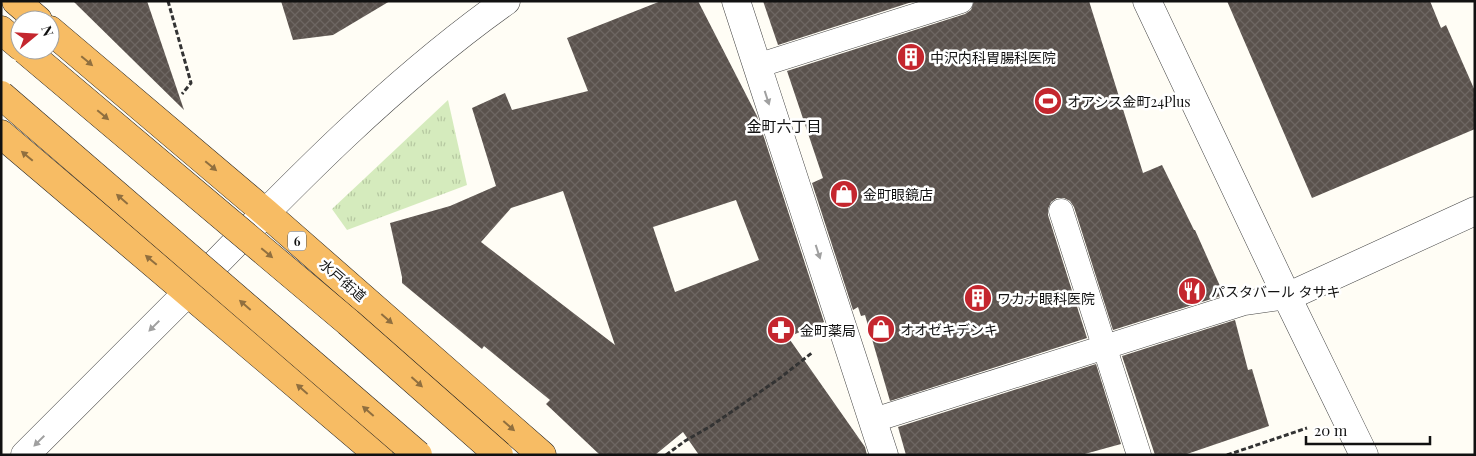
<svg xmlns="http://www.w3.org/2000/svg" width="1476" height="456" viewBox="0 0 1476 456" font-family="'Playfair Display','Noto Sans JP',serif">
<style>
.park{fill:url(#park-tufts)}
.building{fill:url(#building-cross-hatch);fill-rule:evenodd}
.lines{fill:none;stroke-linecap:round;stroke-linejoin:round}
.service-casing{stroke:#444;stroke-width:25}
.minor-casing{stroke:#444;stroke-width:29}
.tertiary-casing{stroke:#444;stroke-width:29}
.trunk-casing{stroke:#222;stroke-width:29}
.path{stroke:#333;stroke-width:3;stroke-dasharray:5 2.5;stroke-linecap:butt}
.service{stroke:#fff;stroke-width:24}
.minor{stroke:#fff;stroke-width:28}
.tertiary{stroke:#fff;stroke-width:28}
.trunk{stroke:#f7bc64;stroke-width:28}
.trunk-bridge-casing{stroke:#222;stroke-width:29;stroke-linecap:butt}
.trunk-bridge{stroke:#f7bc64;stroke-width:28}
.oneway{fill:#906f3f}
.oneway2{fill:#a0a0a0}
.labels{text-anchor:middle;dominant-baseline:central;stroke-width:5;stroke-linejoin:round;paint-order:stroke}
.shield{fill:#fff;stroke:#585858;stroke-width:1}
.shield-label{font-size:12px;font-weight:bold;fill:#111}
.poi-label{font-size:14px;fill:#111;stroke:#fff;text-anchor:start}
.street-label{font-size:14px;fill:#111;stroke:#fff}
.neighbourhood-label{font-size:15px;fill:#111;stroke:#fff}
</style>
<defs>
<pattern id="park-tufts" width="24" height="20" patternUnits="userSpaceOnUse" patternTransform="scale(1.25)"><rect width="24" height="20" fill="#d5ebbd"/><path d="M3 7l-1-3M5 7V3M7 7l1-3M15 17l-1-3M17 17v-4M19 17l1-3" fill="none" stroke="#b6c8a1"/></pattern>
<pattern id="building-cross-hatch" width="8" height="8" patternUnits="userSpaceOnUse" patternTransform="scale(1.25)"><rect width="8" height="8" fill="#5a524d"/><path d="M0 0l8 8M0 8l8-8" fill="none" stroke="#6d6662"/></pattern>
</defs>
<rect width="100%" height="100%" fill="#fffdf5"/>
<path class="park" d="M448,100L467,185L347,230L332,209Z"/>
<g class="building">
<path d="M73,1H147L184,110Z"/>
<path d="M281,1H390L333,35L293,40Z"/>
<path d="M661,1H698L757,116L824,322L788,337L865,447L867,455H699L683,432L655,455H600L546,404L550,400L484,346L482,349L402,283V277L390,223L450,206L496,186L472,108L505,93L512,110L588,91L567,38ZM563,191L615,345L481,242L511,208ZM736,200L759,260L675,292L653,227Z"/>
<path d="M763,1H915L778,45Z"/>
<path d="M974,1H1089L1143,173L1162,165L1194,230H1195L1224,295L1113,330L1074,207L1070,201L1064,198H1057L1051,202L1048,209V215L1087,338L890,401L865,315L861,316L858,307L853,310L812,183L823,178L787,71L965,14L971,10Z"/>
<path d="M1227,1H1430L1441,28L1446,25L1475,91V129L1312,198Z"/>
<path d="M1235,320L1248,370L1252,369L1269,426L1184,455H1155L1122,356Z"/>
<path d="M1096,364L1121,444L1081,455H906L898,427Z"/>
</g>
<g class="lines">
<defs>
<g id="service">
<path d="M757,66L961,1"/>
<path d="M1061,211L1139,455"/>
<path d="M874,420L1244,303L1287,297"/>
</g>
<g id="minor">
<path d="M736,1L884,455"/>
<path d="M25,455L188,292"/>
</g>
<g id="tertiary">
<path d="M1147,1L1287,297L1364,455"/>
<path d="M190,290C289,188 389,84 506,1"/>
<path d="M1287,297L1475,211"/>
</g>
<g id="trunk">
<path d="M16,1L38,20"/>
<path d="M1,30L20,46"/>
<path d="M50,30L266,213L542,455"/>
<path d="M1,134L379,455"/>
</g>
</defs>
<use href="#service" class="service-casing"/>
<use href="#minor" class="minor-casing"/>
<use href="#tertiary" class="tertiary-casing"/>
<use href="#trunk" class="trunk-casing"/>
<g class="path">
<path d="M168,1L191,83L182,94"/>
<path d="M666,455L685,441L711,426L780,378L813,352"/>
<path d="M1227,455L1307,428"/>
</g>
<use href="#service" class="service"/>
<use href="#minor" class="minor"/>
<use href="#tertiary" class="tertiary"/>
<use href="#trunk" class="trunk"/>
<defs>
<g id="trunk-bridge">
<path d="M25,50L348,322L499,455"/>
<path d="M1,95L418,455"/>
</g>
</defs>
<use href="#trunk-bridge" class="trunk-bridge-casing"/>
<use href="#trunk-bridge" class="trunk-bridge"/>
</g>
<defs><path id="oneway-solid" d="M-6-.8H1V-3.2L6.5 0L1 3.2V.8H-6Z" transform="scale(1.25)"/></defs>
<g class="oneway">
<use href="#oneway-solid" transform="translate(87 61) rotate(40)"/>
<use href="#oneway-solid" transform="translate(103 115) rotate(40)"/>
<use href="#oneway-solid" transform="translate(27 156) rotate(-140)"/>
<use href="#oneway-solid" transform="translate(211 166) rotate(40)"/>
<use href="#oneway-solid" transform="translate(122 199) rotate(-139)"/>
<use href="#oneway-solid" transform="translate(267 253) rotate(40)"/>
<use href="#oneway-solid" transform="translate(151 260) rotate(-140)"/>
<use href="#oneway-solid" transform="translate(245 305) rotate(-139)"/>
<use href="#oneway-solid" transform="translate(387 319) rotate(41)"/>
<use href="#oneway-solid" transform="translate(417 382) rotate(42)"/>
<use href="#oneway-solid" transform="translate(302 389) rotate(-139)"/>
<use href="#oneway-solid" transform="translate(368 411) rotate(-139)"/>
<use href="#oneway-solid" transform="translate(509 426) rotate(41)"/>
</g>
<g class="oneway2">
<use href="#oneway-solid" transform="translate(767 98) rotate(72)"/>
<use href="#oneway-solid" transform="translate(818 252) rotate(72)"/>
<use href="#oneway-solid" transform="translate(154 326) rotate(135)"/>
<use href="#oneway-solid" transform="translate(39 441) rotate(135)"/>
</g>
<defs>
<symbol id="building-disc" viewBox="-11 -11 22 22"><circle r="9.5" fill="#c4262e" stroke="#fff"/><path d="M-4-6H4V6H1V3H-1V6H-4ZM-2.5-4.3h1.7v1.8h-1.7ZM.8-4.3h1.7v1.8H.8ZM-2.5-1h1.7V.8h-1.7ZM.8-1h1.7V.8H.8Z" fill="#fff"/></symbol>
<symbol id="stadium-disc" viewBox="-11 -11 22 22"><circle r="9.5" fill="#c4262e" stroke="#fff"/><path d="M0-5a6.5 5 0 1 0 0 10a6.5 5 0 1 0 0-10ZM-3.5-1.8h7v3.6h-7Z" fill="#fff"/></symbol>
<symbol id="shop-disc" viewBox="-11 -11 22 22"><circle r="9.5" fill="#c4262e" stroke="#fff"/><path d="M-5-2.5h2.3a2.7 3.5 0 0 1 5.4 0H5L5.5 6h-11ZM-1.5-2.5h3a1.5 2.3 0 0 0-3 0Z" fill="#fff"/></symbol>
<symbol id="restaurant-disc" viewBox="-11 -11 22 22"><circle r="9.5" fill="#c4262e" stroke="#fff"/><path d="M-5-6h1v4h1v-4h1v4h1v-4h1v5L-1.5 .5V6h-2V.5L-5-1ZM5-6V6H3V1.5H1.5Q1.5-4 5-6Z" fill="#fff"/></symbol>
<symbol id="pharmacy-disc" viewBox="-11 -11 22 22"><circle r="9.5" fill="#c4262e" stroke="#fff"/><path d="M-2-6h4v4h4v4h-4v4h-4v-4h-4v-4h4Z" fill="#fff"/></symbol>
</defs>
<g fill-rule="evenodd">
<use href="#building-disc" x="895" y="41" width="32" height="32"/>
<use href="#stadium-disc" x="1032" y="85" width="32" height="32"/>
<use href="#shop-disc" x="828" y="178" width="32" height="32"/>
<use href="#restaurant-disc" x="1176" y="275" width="32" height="32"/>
<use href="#building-disc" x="962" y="282" width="32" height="32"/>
<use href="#shop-disc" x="865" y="313" width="32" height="32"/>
<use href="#pharmacy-disc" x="765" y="314" width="32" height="32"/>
</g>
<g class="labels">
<rect class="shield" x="288" y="231.5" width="18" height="19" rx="4"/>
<g class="shield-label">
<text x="297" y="241">6</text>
</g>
<g class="poi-label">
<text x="930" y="57">中沢内科胃腸科医院</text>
<text x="1067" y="101">オアシス金町24Plus</text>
<text x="863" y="194">金町眼鏡店</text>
<text x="1211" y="291">パスタバール タサキ</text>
<text x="997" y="298">ワカナ眼科医院</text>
<text x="900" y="329">オオゼキデンキ</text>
<text x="800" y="330">金町薬局</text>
</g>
<g class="street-label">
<text transform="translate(343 280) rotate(41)">水戸街道</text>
</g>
<g class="neighbourhood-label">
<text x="784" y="126">金町六丁目</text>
</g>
</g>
<rect width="1476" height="456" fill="none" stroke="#111111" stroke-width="5"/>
<g transform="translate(35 35) rotate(72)"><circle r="24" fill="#ffffff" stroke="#a0a0a0"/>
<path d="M0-4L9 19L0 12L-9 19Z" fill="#c4262e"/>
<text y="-8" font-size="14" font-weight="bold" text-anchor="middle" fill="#111111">N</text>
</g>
<path d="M1306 436v8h124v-8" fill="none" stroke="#111111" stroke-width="2.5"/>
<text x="1314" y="436" font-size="15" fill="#111111" stroke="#ffffff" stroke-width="4" paint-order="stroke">20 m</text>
</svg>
